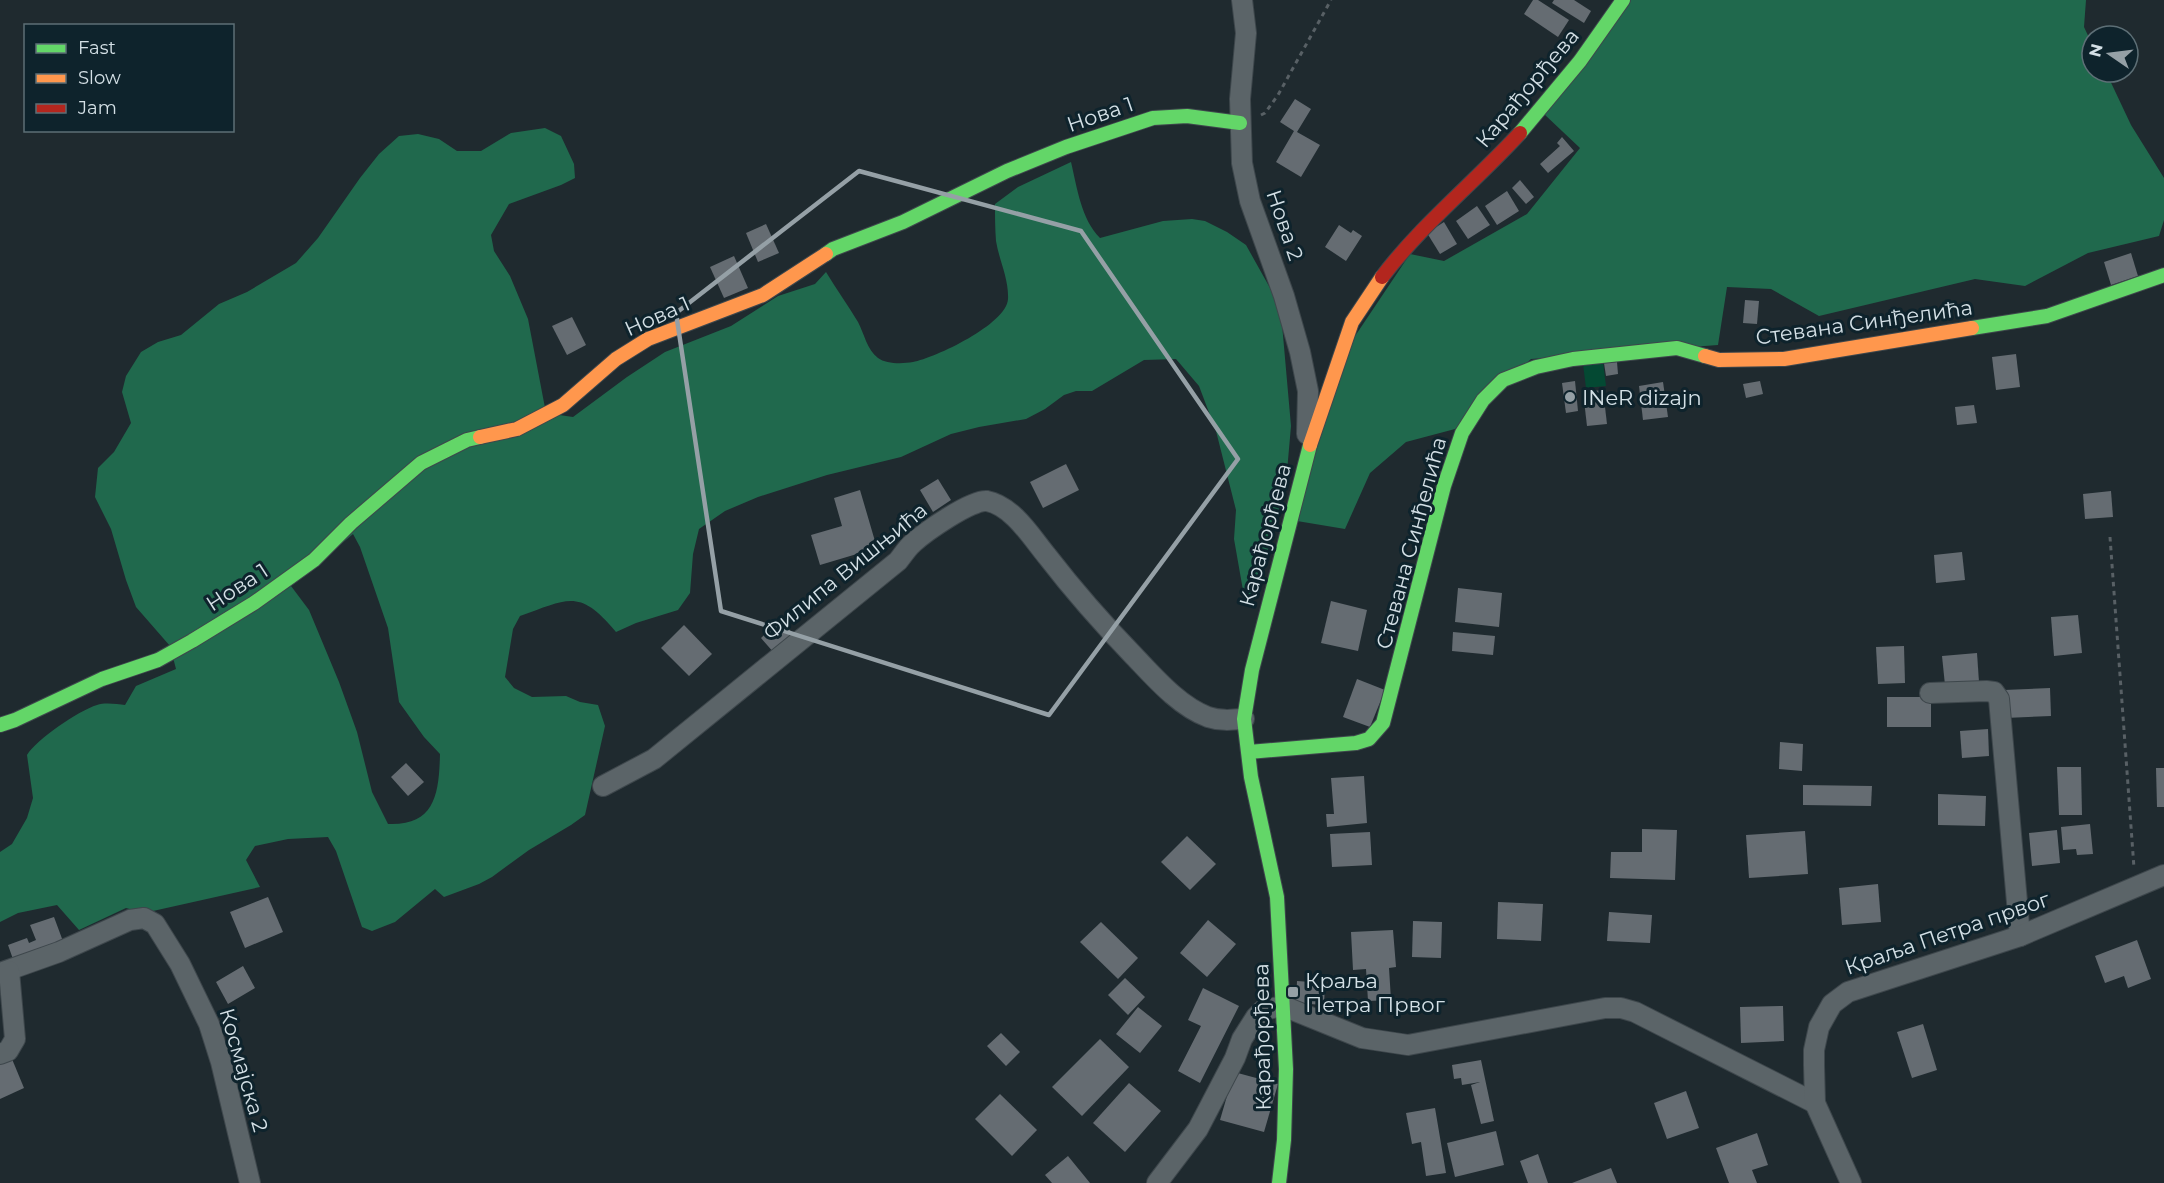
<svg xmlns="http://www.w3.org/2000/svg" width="2164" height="1183" viewBox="0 0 2164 1183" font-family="Montserrat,sans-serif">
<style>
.green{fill:#044933}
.forest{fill:#20694d;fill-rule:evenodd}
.building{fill:#656c72}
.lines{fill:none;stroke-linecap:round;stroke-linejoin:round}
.street-casing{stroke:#3e474c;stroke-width:22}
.fast-casing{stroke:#3e474c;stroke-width:16}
.slow-casing{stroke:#3e474c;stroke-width:16}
.jam-casing{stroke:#3e474c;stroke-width:16}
.path{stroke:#586065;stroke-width:3;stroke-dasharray:4.5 4.5;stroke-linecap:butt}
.street{stroke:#5b6468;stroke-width:20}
.fast{stroke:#63d668;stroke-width:14}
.slow{stroke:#ff974d;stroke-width:14}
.jam{stroke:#b3261e;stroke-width:14}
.marked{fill:none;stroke:#95a0a6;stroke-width:4.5;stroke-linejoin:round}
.poi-dot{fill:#95a0a6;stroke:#0e232c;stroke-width:2}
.labels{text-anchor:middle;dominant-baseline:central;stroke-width:6;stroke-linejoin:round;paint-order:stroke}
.street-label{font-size:21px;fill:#d4e0e6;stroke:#0e232c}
.poi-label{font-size:21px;fill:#d4e0e6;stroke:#0e232c;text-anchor:start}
</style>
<rect width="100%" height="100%" fill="#1f2a2f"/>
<path class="green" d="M1603,362L1606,386L1586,388L1583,364Z"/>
<g class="forest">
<path d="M1628,0H2086L2084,27L2092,44V72H2106L2131,125L2164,178V220L2159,236L2088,253L2025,286L1975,279L1819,316L1771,289L1727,287L1718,345L1531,359L1455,429L1406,442L1370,473L1345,529L1291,520L1339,360L1410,254L1444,261L1527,214L1580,148L1544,114Z"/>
<path d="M545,128L561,136L574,164L575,178L561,185L509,204L491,235L494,251L510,276L528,319L546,413L573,417L627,377L665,352L731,326L778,296L815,284L826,272C836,289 848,305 858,322C864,333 867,350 878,358C886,364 902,364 913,362C935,358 1007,324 1008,299C1009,279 999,260 996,241C995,229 995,216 995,204L1018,187L1071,162C1077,187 1081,219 1100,238L1163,221L1192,219L1205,221L1227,232L1246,245L1275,297L1282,324L1291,426L1286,483L1256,599L1244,596L1234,539L1236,510L1216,431L1199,386L1176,359L1144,360L1092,391H1076L1064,395L1045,409L1026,419L979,427L951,434L901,457L827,475L758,497L725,511L699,529L693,554L690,593L678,610L636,623L616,632C579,588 569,599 520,616L513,629L505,677L514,688L532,697L566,696L580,702L598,705L605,726L585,815L571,825L529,850L492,877L479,884L444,897L435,889L395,922L372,931L362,927L336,851L328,837L288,839L255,846L246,860L260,887L144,913L126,908L79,930L57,905L18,913L0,922V852L12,844L27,818L33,798L27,755C37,739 78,711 97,705C105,702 117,704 125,705L136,686L176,669L170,646L136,607L126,580L111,529L95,497L98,468L114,452L131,423L122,392L126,376L141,352L158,342L181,335L219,304L247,292L296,263L318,238L360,178L379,154L399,136L418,134L439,139L457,151H481L511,133ZM353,534L360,547L388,628L399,702L424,737L440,754C439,794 435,826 388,824L372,792L357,732L339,682L309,610L291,586Z"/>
</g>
<g class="building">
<path d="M1533,0H1538L1569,20L1558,37L1524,14Z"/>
<path d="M1554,0H1574L1591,11L1584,23L1552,3Z"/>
<path d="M1295,99L1311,109L1297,132L1320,145L1301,177L1276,162L1294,131L1280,122Z"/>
<path d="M1562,137L1574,151L1548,173L1540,164L1560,146L1557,143Z"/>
<path d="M1520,180L1534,197L1526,204L1512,188Z"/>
<path d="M1507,191L1519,211L1497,225L1485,206Z"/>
<path d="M1477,206L1490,225L1468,239L1456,221Z"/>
<path d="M1444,222L1457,244L1440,254L1427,233Z"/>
<path d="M766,224L779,253L758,262L746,233Z"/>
<path d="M1339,225L1351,233L1353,230L1362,236L1346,261L1325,247Z"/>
<path d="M2131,253L2138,276L2111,285L2104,262Z"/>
<path d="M734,256L748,288L724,298L710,267Z"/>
<path d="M1745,300L1759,301L1757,324L1743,323Z"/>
<path d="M572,317L586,345L567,355L552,326Z"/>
<path d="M2016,354L2020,387L1996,390L1992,357Z"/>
<path d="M1617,362L1618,374L1606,376L1604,363Z"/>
<path d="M1575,381L1578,411L1566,413L1562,383Z"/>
<path d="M1760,381L1763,394L1746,398L1743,384Z"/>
<path d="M1663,382L1668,417L1643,420L1639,386Z"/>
<path d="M1603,390L1607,424L1587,426L1583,392Z"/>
<path d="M1974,405L1977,423L1957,425L1955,407Z"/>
<path d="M1066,464L1079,490L1043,508L1030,482Z"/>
<path d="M938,479L951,500L933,512L920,490Z"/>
<path d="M860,490L877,548L820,565L811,535L842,526L834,498Z"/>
<path d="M2111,491L2113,517L2085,519L2083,494Z"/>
<path d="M1962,552L1965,580L1936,583L1934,555Z"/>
<path d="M1458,588L1502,593L1499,627L1455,622Z"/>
<path d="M1331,601L1367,610L1358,651L1321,643Z"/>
<path d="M2078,615L2082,653L2054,656L2051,617Z"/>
<path d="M781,620L795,636L775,654L761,638Z"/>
<path d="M684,625L712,654L689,676L661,648Z"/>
<path d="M1453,632L1495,636L1493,655L1452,651Z"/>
<path d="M1904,646L1905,683L1878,684L1876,647Z"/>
<path d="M1977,653L1979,682L1945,685L1942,656Z"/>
<path d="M1357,679L1385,690L1370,727L1343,717Z"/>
<path d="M2050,688L2051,716L2005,718L2004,690Z"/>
<rect x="1887" y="697" width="44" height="30"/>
<path d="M1988,729L1989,756L1962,758L1960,731Z"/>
<path d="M1780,742L1803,744L1802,771L1779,769Z"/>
<path d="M406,763L424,782L408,796L391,777Z"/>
<path d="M2057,767H2081L2082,815H2059Z"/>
<path d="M2156,768H2164V807H2157Z"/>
<path d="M1364,776L1367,823L1327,827L1326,814H1334L1331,778Z"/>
<path d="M1803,785L1872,786L1871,806L1803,805Z"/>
<path d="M1938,794L1986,796L1985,826L1938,825Z"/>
<path d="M2090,824L2093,854L2077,855L2076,849L2063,850L2061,827Z"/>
<path d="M1642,829L1677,830L1675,880L1610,878L1611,852H1642Z"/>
<path d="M2057,830L2060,863L2032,866L2029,833Z"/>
<path d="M1805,831L1808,874L1749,878L1746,835Z"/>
<path d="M1370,832L1372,865L1332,867L1330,834Z"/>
<path d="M1187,836L1216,864L1190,890L1161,862Z"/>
<path d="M1878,884L1881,922L1842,925L1839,888Z"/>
<path d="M268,897L283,932L245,948L230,912Z"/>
<path d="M1498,902L1543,904L1541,941L1497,939Z"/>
<path d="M1609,912L1652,915L1650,943L1607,941Z"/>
<path d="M54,917L64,944L14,962L8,945L27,938L29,943L36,940L30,925Z"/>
<path d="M1208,920L1236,944L1207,977L1180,953Z"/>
<path d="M1413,921L1442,922L1441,958L1412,957Z"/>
<path d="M1101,922L1138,958L1118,979L1080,942Z"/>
<path d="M1393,930L1396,967L1389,968L1391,1000L1368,1001L1366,969L1353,970L1351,932Z"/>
<path d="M2137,940L2151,979L2128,988L2124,976L2105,983L2095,956Z"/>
<path d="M243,966L255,988L228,1004L216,982Z"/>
<path d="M1125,978L1145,997L1128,1015L1108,995Z"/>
<path d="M1297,981L1325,983L1324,1005L1296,1003Z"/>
<path d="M1203,988L1239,1006L1200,1083L1178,1071L1201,1026L1188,1020Z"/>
<path d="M1783,1006L1784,1041L1741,1043L1740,1007Z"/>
<path d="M1138,1007L1162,1026L1140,1053L1116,1034Z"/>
<path d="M1923,1024L1937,1070L1912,1078L1897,1032Z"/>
<path d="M1001,1033L1020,1052L1006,1066L987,1046Z"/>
<path d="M1100,1039L1129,1067L1082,1116L1052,1087Z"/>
<path d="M12,1059L24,1088L0,1099V1064Z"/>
<path d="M1481,1060L1494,1121L1481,1124L1471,1085L1480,1082L1462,1085L1461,1078L1454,1079L1452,1065Z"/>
<path d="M1234,1072L1278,1084L1264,1132L1220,1120Z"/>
<path d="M1129,1083L1161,1111L1125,1152L1093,1123Z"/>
<path d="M1686,1091L1699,1128L1667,1139L1654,1103Z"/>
<path d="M1000,1094L1037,1130L1012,1156L975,1119Z"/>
<path d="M1435,1108L1446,1173L1426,1176L1421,1142L1412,1144L1406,1113Z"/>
<path d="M1496,1131L1504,1165L1455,1177L1447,1143Z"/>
<path d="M1757,1133L1768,1165L1752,1170L1757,1183H1729L1716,1148Z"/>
<path d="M1538,1154L1548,1183H1528L1520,1161Z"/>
<path d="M1068,1156L1090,1183H1052L1045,1175Z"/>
<path d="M1611,1168L1617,1183H1572Z"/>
</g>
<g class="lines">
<defs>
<g id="street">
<path d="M1242,0L1246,33L1240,99L1242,163L1250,201L1284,296L1300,352L1308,391L1307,434"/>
<path d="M1930,693L1986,691L1994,692L1999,699L2020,936"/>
<path d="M603,786L654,759L898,561C903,555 907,548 913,543C925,532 972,499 987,501C1013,506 1032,538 1047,556C1074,591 1103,624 1134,656C1155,678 1179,706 1208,717C1220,721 1231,720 1244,719"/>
<path d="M0,973L59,952L130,920L144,918L155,924L180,964L209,1024L221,1062L250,1183"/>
<path d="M0,1054L8,1051L15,1039L9,971"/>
<path d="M1157,1183L1198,1129L1235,1058L1242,1039L1256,1017L1263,1010L1283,1006L1362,1038L1408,1045L1605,1008H1621L1635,1012L1815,1103"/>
<path d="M1851,1183L1815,1103L1814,1065V1050L1819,1027L1832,1004L1848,992L2020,936L2164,875"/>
</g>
<g id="fast">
<path d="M1520,133L1580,61L1623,0"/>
<path d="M826,254L833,249L903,222L1007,171L1066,147L1153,118L1187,116L1240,123"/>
<path d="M1972,328L2047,316L2164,275"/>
<path d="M0,725L15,720L102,679L158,660L192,641L254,603L314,560L351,523L421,463L467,440L480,437"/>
<path d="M1249,752L1356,743L1369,739L1383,723L1444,486L1462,433L1483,400L1503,380L1536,367L1573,359L1677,348L1705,356"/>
<path d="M1279,1183L1284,1140L1286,1069L1277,897L1251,777L1244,719L1252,670L1310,445"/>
</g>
<g id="slow">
<path d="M1705,356L1719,360L1784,359L1972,328"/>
<path d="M480,437L517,429L563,405L616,359L648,339L763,295L826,254"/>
<path d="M1310,445L1352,322L1382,277"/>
</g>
<path id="jam" d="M1382,277C1422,224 1475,182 1520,133"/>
</defs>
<use href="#street" class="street-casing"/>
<use href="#fast" class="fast-casing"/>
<use href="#slow" class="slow-casing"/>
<use href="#jam" class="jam-casing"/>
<g class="path">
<path d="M1261,115L1265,113L1278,95L1331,0"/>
<path d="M2110,537L2134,868"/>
</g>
<use href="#street" class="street"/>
<use href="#fast" class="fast"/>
<use href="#slow" class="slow"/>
<use href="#jam" class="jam"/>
</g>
<path class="marked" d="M859,171L1081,231L1238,459L1049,715L721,611L676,313Z"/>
<g class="poi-dot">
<circle cx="1570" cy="397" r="6"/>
<rect x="1287" y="986" width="12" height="12" rx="3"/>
</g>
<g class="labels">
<g class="street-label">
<text transform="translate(1527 88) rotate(-50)">Карађорђева</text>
<text transform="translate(1100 114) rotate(-19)">Нова 1</text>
<text transform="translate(1285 225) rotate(71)">Нова 2</text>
<text transform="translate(657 316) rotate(-24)">Нова 1</text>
<text transform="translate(1864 322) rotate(-8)">Стевана Синђелића</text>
<text transform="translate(1265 535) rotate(-75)">Карађорђева</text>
<text transform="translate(1411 543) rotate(-75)">Стевана Синђелића</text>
<text transform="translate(845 571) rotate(-39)">Филипа Вишњића</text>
<text transform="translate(237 587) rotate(-33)">Нова 1</text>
<text transform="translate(1947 933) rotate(-19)">Краља Петра првог</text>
<text transform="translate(1262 1037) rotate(-91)">Карађорђева</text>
<text transform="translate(244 1070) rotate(74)">Космајска 2</text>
</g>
<g class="poi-label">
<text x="1582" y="397">INeR dizajn</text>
<text x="1305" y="980">Краља<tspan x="1305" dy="24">Петра Првог</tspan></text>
</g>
</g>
<rect x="24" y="24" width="210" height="108" fill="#0e232c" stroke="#5d6f76" stroke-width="1.5"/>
<rect x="36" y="44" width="30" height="9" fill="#63d668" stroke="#5d6f76" stroke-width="1.5"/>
<text x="78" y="54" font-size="18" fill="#d4e0e6">Fast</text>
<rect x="36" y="74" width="30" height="9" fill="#ff974d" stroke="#5d6f76" stroke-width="1.5"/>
<text x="78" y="84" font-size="18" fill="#d4e0e6">Slow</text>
<rect x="36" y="104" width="30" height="9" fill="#b3261e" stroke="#5d6f76" stroke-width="1.5"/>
<text x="78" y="114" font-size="18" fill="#d4e0e6">Jam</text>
<g transform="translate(2110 54) rotate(284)"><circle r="28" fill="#0e232c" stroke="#5d6f76" stroke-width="1.5"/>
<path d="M0-4.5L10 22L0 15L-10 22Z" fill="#95a0a6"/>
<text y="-9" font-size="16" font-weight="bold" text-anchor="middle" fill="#d4e0e6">N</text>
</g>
</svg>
